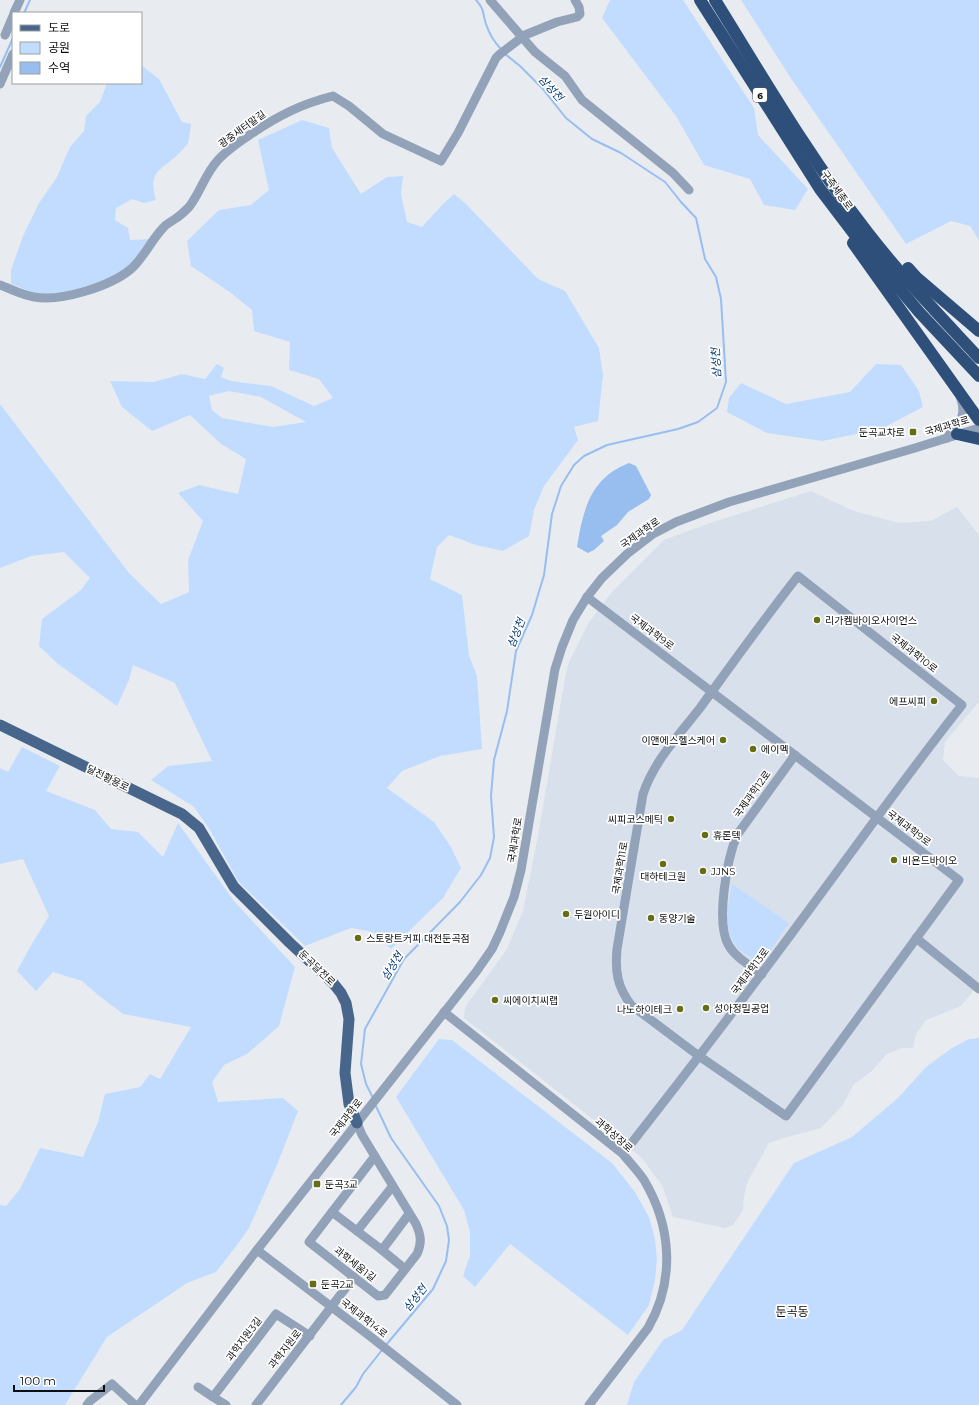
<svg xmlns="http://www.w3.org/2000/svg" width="979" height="1405" viewBox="0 0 979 1405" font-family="Montserrat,'Noto Sans KR',sans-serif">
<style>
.built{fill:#d8e0eb}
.green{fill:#c2dcff;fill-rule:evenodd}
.water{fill:#98bef0}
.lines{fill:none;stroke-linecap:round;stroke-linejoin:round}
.stream{stroke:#98bef0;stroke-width:2}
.minor{stroke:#92a2b8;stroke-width:9}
.major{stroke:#48658b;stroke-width:11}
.highway{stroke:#2d4f7a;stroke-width:12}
.poi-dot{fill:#656e14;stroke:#fff;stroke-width:1.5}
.labels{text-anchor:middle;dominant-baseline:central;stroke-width:3.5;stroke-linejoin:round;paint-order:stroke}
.shield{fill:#fff;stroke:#565658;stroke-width:1}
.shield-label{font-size:9px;font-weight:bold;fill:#0d0e10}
.street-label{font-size:10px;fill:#0d0e10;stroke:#fff}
.poi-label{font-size:10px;fill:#0d0e10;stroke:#fff;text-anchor:start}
.water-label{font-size:11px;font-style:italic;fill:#033873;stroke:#fff}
.quarter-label{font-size:12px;fill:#0d0e10;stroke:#fff}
</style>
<rect width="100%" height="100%" fill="#e8ecf1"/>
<path class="built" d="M811,491L854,511L899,523L931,521L957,507L979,535V702L945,742L943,760L959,776L979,778V984L961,1006L926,1020L916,1034L913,1048H902L887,1054L871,1072L854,1084L842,1106L821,1128L784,1138L769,1143L748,1181L744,1196L743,1210L733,1225L725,1228L673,1217L662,1185L641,1157L464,1018L465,1007L507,949L523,911L537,841L566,673L569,662L589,622L612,592L664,540L707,524Z"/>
<g class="green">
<path d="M610,0H683L754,108L758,135L808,189L795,210L764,205L750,179L704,165L676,116L602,18Z"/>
<path d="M741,0H979V240L970,226L951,221L906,244L792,80Z"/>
<path d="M141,65L159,79L182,122L191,124C190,129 190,137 188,143C187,145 184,148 182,150C166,170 146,167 156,200L144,203L132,199L116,208L115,220L128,228L130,240L149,239L131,264L114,277L84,287L61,293L40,295L11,284V270L23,236L39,203L57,177L70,147L84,131L86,116L100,102L107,83H141Z"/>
<path d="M302,120L329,128L332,148L361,194L387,177L403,176L401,194L407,222L422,227L442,205L454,194L465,203L538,279L565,291L599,348L603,375L598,421L574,427L578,440L544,486L534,510L529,536L503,551L476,545L449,535L437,547L430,579L462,595L469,655L477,676L482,749L440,756L402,771L387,788L434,822L451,847L461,868L443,898L391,949L373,932L351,928L305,946L238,881L210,830L194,807L151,780L168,766L212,761L175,683L133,665L129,680L117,706L58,664L39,646L42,619L81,590L90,578L64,552L31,556L0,568V404L129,573L161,604L189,592L188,560L203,521L178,493L199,485L238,494L246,459L221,444L190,415L152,431L122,407L110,381L154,382L182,374L205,379L217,364L224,368L221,377L231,381L271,386L314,406L333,398L319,379L289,370L290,342L254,331L252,310L231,293L191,266L187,241L219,210L251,205L269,190L258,140ZM229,391L261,397L306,422L273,427L222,418L212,410L209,396Z"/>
<path d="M876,364L901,365L919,391L923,407L881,429L822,441L767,433L727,412L729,398L741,383L786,404L850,392Z"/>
<path d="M22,747L60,766L46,791L95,810L111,829L138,832L163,857L178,823L234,901L295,967L279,1026L247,1054L224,1065L212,1082L218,1102L283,1098L298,1111L277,1165L249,1228L237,1245L216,1272L187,1283L107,1337L65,1405H0V1205L6,1206L20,1189L40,1148L83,1157L98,1122L105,1094L140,1087L150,1074L160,1079L191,1027L123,1014L98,995L82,981L53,972L36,991L17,971L30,947L49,916L23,859L0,864V768L8,772Z"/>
<path d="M732,884L789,923L766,956L753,959C748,956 742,952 738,948C722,930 728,905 732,884Z"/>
<path d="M979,1038V1405H627L634,1382L663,1340L682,1330L794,1163L852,1137L898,1098L926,1067L952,1048L969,1039Z"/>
<path d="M439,1039L452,1040L612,1163L635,1192L649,1217L655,1239L657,1259L655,1280L649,1305L628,1335L510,1244L475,1287L463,1276L470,1256V1232L464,1210L396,1097Z"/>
</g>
<path class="water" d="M629,463L636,466L651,495L649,499L628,512L617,525L601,536L604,541L594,550L588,553L577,547C583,510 590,478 629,463Z"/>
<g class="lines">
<g class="stream">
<path d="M476,0C485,10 482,12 486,24C489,33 494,42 501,49"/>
<path d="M24,13L30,0"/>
<path d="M0,67L13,38"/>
<path d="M373,1098L366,1084L361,1064L365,1029L404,959L460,902L481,875L490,858L494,837L491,796L494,760L507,711L516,651L532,615L544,575L552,514L561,486L574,465L584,456L607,445L678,429L698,422L717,408L726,382L721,299L716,277L705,259L696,218L681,202L665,182L621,153L592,139L566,118L542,88L520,66L505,54"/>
<path d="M375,1104L391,1138L439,1206L447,1226L449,1240L446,1261L433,1289L386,1345"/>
<path d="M341,1405L356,1387L363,1374L382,1350"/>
</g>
<g class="minor">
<path d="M490,0L535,52L565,76L582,100L673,173L689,190"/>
<path d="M14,13L20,0"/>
<path d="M5,35L13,16"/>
<path d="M0,84L13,54"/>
<path d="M0,285C11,289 22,295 34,297C61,302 111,286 131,269C143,259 152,239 163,228C166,224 171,222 175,219C180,216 185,211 189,207C200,193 205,174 218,160C227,150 239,142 251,134C278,116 301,104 333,96L349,106L383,134L441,161L458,133L496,58L500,54L525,35L557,22L577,17L580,14L579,7L575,0"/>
<path d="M947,438C958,421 968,419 960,396"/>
<path d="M587,597C711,691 835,785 959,880L786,1116L699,1056L631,1005C617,986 615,972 617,949L643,794C654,761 679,735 700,708C732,664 764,619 798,576L962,705C912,768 865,834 817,899C754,985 689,1070 623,1154"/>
<path d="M916,938L979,989"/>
<path d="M762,974C751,966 736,958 729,946C715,924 727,859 737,835L795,755"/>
<path d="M444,1012L623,1154C629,1162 638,1171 644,1180C672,1227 675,1281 648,1328L589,1405"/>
<path d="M357,1123L362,1135L416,1224C421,1235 422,1243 417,1254L385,1295L378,1296L309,1242L375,1156"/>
<path d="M332,1212L357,1231L392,1187"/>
<path d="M357,1231L382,1250"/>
<path d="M257,1250L371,1337L457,1405"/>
<path d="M405,1269L382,1250L409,1214"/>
<path d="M198,1387L213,1397"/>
<path d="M87,1405L90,1401L112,1384L135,1405"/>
<path d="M139,1405L257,1250L476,972L492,949L500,932L514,897L521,870L555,669L562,647L573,620L587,597L602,578L627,554L653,534L676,522L729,502L915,448L979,428"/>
<path d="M226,1405L213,1397L276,1314L310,1336"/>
<path d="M256,1405L354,1277"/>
</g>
<path class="major" d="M0,725L182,814L199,828L234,887L290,943L333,983L341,993L346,1003L349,1019L345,1073L349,1104L357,1123"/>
<g class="highway">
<path d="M700,0L820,189L858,239L919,312L979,376"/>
<path d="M715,0C764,79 811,160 868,233C902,277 941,317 979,358"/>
<path d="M853,243L979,420"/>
<path d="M908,268L916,277L979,331"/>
<path d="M957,434L979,439"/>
</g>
</g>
<g class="poi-dot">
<rect x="909" y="428" width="8" height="8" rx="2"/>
<circle cx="817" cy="620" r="4"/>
<circle cx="934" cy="701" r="4"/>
<circle cx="723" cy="740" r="4"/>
<circle cx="753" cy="749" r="4"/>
<circle cx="671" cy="819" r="4"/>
<circle cx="705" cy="835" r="4"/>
<circle cx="894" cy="860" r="4"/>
<circle cx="663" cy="864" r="4"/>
<circle cx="703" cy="871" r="4"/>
<circle cx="566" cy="914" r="4"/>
<circle cx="651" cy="918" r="4"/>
<circle cx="358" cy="938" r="4"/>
<circle cx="495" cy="1000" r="4"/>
<circle cx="706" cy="1008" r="4"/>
<circle cx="680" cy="1009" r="4"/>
<rect x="313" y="1180" width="8" height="8" rx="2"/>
<rect x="309" y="1280" width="8" height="8" rx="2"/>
</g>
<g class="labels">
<rect class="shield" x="753" y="88" width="14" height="14" rx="3"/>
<g class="shield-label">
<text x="760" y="95">6</text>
</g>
<g class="street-label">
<text transform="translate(242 129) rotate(-36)">광중새터말길</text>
<text transform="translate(837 190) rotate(54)">구즉세종로</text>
<text transform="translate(947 426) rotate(-17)">국제과학로</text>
<text transform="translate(640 533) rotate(-35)">국제과학로</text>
<text transform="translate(652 632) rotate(37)">국제과학9로</text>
<text transform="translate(914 653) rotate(38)">국제과학10로</text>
<text transform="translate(108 778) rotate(26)">달전황용로</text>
<text transform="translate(752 794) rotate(-54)">국제과학12로</text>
<text transform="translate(909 828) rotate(37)">국제과학9로</text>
<text transform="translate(515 840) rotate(-81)">국제과학로</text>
<text transform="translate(620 868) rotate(-81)">국제과학11로</text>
<text transform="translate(317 968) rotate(44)">둔곡달전로</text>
<text transform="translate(750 971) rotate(-53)">국제과학13로</text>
<text transform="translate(346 1118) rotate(-52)">국제과학로</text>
<text transform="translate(614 1135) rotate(41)">과학성장로</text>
<text transform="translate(355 1264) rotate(38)">과학세움1길</text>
<text transform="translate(364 1318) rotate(38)">국제과학14로</text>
<text transform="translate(244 1339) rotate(-53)">과학지원3길</text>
<text transform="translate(285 1349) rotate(-52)">과학지원로</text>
</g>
<g class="poi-label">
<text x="905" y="432" text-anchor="end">둔곡교차로</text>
<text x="825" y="620">리가켐바이오사이언스</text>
<text x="926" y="701" text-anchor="end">에프씨피</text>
<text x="715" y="740" text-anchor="end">이앤에스헬스케어</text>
<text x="761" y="749">에이멕</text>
<text x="663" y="819" text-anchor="end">씨피코스메틱</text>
<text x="713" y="835">휴론텍</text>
<text x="902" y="860">비욘드바이오</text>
<text x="711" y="871">JJNS</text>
<text x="663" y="876" text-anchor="middle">대하테크원</text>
<text x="574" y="914">두원아이디</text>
<text x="659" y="918">동양기술</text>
<text x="366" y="938">스토랑트커피 대전둔곡점</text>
<text x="503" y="1000">씨에이치씨랩</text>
<text x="714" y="1008">성아정밀공업</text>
<text x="672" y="1009" text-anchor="end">나노하이테크</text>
<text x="325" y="1184">둔곡3교</text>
<text x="321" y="1284">둔곡2교</text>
</g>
<g class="water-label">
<text transform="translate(551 88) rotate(48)">삼성천</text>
<text transform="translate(716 363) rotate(-93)">삼성천</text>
<text transform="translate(516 633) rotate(-68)">삼성천</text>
<text transform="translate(392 966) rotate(-58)">삼성천</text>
<text transform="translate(415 1298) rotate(-51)">삼성천</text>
</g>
<g class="quarter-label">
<text x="792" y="1311">둔곡동</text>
</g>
</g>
<rect x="12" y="12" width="130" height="72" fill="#ffffff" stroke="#9e9f9f"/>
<rect x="20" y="25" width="20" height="6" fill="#48658b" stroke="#9e9f9f"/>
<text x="48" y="32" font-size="12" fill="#0d0e10">도로</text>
<rect x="20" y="42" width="20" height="12" fill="#c2dcff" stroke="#9e9f9f"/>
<text x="48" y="52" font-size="12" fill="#0d0e10">공원</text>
<rect x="20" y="62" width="20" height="12" fill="#98bef0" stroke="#9e9f9f"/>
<text x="48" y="72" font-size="12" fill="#0d0e10">수역</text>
<path d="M14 1385v6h90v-6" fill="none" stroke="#0d0e10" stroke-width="2"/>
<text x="20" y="1385" font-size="12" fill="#0d0e10" stroke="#ffffff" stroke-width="3" paint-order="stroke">100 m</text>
</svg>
